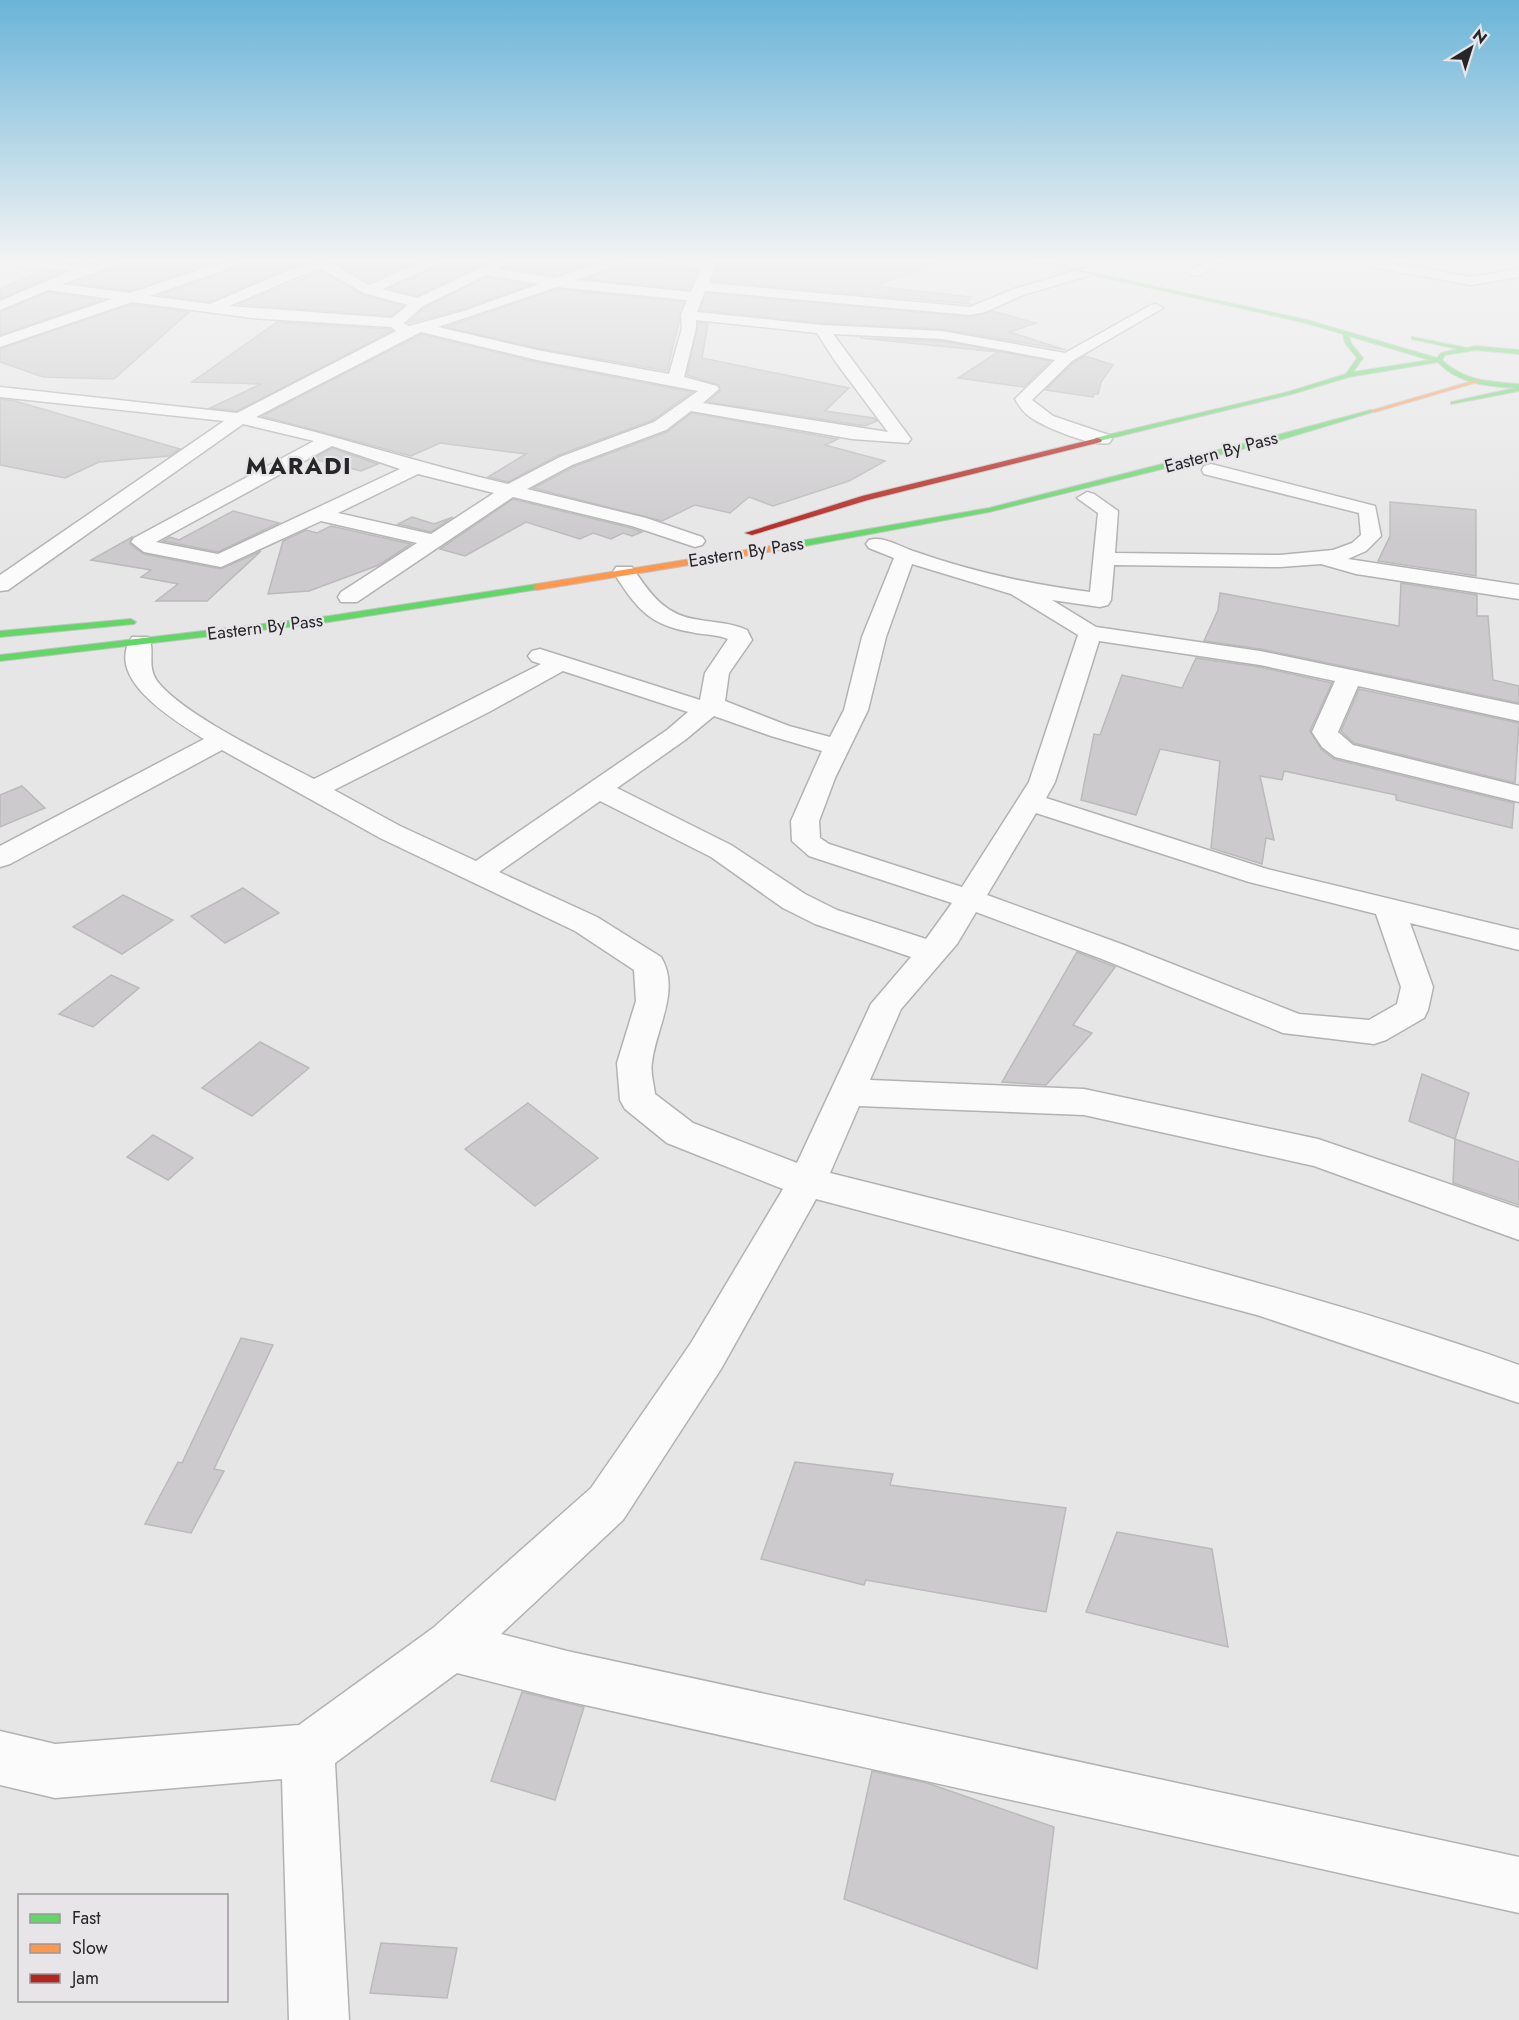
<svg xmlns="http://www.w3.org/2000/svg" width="1519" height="2020" viewBox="0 0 1519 2020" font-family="Jost,sans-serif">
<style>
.building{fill:#cccacc;stroke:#bbbabb;stroke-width:1.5}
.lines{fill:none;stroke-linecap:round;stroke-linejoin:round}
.street-casing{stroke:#b3b2b3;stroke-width:3}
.fast-casing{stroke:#c3c2c3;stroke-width:2}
.slow-casing{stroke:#c3c2c3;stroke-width:2}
.jam-casing{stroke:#c3c2c3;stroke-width:2}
.street{fill:#fbfbfb;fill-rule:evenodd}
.fast{fill:#63d668;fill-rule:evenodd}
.slow{fill:#ff974d;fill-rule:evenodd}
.jam{fill:#b3261e;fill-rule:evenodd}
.labels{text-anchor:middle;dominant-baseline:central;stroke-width:4.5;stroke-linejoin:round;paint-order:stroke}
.far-street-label{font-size:18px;fill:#262527;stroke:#e7e5e8}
.far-district-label{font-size:24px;font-weight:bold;letter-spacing:1.5px;fill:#262527;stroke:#e7e5e8}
</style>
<rect width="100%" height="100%" fill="#e7e6e7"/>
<g class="building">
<path d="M124,261H220L130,291L72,283L122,266Z"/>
<path d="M245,261H313L291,267L210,302L159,295L243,266Z"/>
<path d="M331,261H418L369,282Z"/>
<path d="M441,261H492L417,296L389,288L439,266Z"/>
<path d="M513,261H599L555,276L505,268Z"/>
<path d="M624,261H658L669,267L698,271L690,290L585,279L622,266Z"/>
<path d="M715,261H935L936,263L875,286L971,297L967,303L971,304L712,281L718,267Z"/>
<path d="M41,271L61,272L0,299V289Z"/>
<path d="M322,271L363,295L403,306L391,316L238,304Z"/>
<path d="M486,277L530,285L463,309L408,323L424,308Z"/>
<path d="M557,289L684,302L667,371L537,348L446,327Z"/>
<path d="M48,292L102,300L0,335V312Z"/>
<path d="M706,293L970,317L993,311L1036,323L1010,332L1066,350L942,329L822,323L700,310Z"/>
<path d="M132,304L189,312L114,379L43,377L0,362V349Z"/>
<path d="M277,322L390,329L392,331L237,411L210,408L261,384L192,382Z"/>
<path d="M698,322L708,324L702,358L849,388L825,411L874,418L877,421L865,426L708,402L720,391L719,385L687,375Z"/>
<path d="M421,334L536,362L692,392L653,420L559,455L508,482L488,477L526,454L440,443L411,456L262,416Z"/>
<path d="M860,338L942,341L1050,361L1024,387L958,378L998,352Z"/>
<path d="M1085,356L1113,365L1101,382L1098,394H1094L1093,397L1045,390L1073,363Z"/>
<path d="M0,399L15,401L180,449L169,456L99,462L65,478L0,465Z"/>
<path d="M692,413L838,439L825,445L885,461L849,481L773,506L749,497L730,513L695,505L662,521L533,488L573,467L667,432Z"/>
<path d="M332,448L378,464L361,471L313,459Z"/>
<path d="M513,499L631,528L642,532L632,536L623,533L611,539L593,533L580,539L526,522L465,556L440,549Z"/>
<path d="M1390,502L1476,510V576L1378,561L1390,536Z"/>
<path d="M233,511L279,523L218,552L163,541L170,537L179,540Z"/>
<path d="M412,517L434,524L453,517L431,532L398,524Z"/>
<path d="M331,526L411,544L379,565L309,591L268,594L283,541L306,530L317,533Z"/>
<path d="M132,537L130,544L144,554L221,569L261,551L207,601H156L178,584L141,577L151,570L91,560Z"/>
<path d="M1401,583L1477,595V616H1488L1493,680L1519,686V703L1260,649L1204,641L1218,610L1220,593L1399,626Z"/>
<path d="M1196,658L1260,667L1332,683L1310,731L1321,749L1334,759L1514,803L1512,828L1396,800V795L1284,771L1282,780L1260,776L1274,840L1266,838L1262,864L1211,848L1220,761L1160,749L1136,815L1081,800L1094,734L1100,735L1122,675L1182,688Z"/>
<path d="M1359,689L1519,723L1515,783L1354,743L1341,731Z"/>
<path d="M22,786L45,808L0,827V795Z"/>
<path d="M243,888L279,913L225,943L191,916Z"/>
<path d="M123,895L173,920L122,954L73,927Z"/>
<path d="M1077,952L1115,967L1073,1025L1092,1033L1046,1085L1002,1082Z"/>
<path d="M111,975L139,988L93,1027L59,1014Z"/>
<path d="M260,1042L309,1068L252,1116L202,1088Z"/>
<path d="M1422,1074L1469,1093L1455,1139L1409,1121Z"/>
<path d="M528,1103L598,1158L535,1206L465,1149Z"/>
<path d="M153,1135L193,1158L168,1180L127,1157Z"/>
<path d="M1455,1139L1519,1162V1205L1453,1183Z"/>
<path d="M241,1338L273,1345L214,1469L224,1471L191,1533L145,1524L178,1462L182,1463Z"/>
<path d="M795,1462L893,1474L890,1485L1066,1508L1046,1612L866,1580L864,1585L761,1559Z"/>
<path d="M1117,1532L1212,1549L1228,1647L1086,1612Z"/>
<path d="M522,1692L584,1707L555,1800L491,1781Z"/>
<path d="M872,1771L927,1783L1054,1827L1037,1969L844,1899Z"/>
<path d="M381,1943L457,1948L447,1998L370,1993Z"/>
</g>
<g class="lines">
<defs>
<g id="street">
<path d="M0,261H38L88,266L104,261H122L121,264L62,284L130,293L226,261H243L242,264L149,296L210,304L292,269L316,263L315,261H327L369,285L423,261H439L438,264L382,289L417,298L496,261H511L499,269L555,278L605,261H622L621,264L575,280L691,292L701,269L669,265L663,261L714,263L716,266L709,283L970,307L1014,289L1085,268L1090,269V275L1023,295L985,312L970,315L705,291L697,312L822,325L942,331L1065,353L1151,305L1156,304L1163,308L1072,361L1032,400L1053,416L1109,435L1112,439L1109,443C1092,447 1044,427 1030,417C1023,412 1019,406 1015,399L1055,360L942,339L833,334L908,435L911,439L908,443L852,439L691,411L666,430L572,465L527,489L646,518L702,537L705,541L702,545L695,547L632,526L513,497L357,602H341L338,597L341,592L417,543L321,521L221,567L144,552L131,542L134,538L314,441L243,424L8,590L0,591V575L224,421L0,397V387L237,413L396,331L391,327L252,318L132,302L0,347V337L112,299L48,290L0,310V301L70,271L0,265ZM322,269L364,293L408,305L392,318L229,306L302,275ZM486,275L539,284L464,311L409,326L404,323L423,306ZM557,287L687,300L681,315L682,328L669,374L537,350L438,327ZM696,320L817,333L835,361L888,432L703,403L719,389L717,386L684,377L696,328ZM421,332L537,360L698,391L654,422L560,457L508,484C423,464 340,437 256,417ZM332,446L400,469L218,554L156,542ZM418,474L494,493L431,534L338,513Z"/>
<path d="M1208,261H1224L1199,275L1194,276L1187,272Z"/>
<path d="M1355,261H1380L1471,277L1519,269V277L1471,285L1361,265Z"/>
<path d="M1211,464L1375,506L1381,536L1366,551L1348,559L1519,585V599L1356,574L1321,564L1280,567L1114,565L1111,600L1108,605L1100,607L1052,600L1096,627L1260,651L1519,705V721L1358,686L1338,732L1353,745L1519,786V802L1335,757L1322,747L1312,732L1335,681L1260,665L1099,641L1055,782L1046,798L1267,869L1519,930V950L1410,923L1433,987L1428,1010L1424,1018L1386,1040L1374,1044L1283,1033L1102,959L976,912L957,944L901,1009L870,1080L1084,1089L1318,1139L1519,1208V1240L1314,1166L1084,1115L859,1106L830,1173C1061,1231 1294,1285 1519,1365V1403L1257,1315L816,1199L721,1369L623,1520L501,1634L567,1651L1519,1857V1913L567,1701L457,1673L335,1763L349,2020H289L282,1779L55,1798L0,1785V1731L55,1744L299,1725L433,1628L591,1488L691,1343L783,1189L667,1143L625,1109L620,1100L617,1063L636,1001L634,970L575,931L380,838L222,750L10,864L0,867V846L204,739C176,721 103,679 132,637H148C156,649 146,665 157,681C183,715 274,758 314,779L541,664L532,661L528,656L532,651L540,649L700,700L705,673L728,639C717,634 703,635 691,632C648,625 636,607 613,572L616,567H632C651,595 665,616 700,620C717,623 732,623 747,630L752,640L729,673L725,701L789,726L830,737L844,710L862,637L894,558L869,548L866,544L869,540C883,536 899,546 913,551C972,572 1028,584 1090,592L1098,513L1077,498L1087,492L1094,494L1118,511L1115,553L1280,555L1333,550L1352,543L1361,535L1359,513L1204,474L1202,470L1204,466ZM912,564L1011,594L1078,635L1029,782L962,887L829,844L820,838L819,821L835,778L868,710L886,637ZM563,671L688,712L667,730L476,861L400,826L334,790L489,712ZM714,716L771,736L822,751L791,821L792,841L809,856L952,903L926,939L837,910L805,894L731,845L617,788L685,740ZM600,801L711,857L783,908L815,924L911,957L871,1004L797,1163L693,1123L655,1094C654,1084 650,1072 652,1062C656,1028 681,990 661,957L597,917L499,872ZM1036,813L1249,882L1376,914L1401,987L1397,1004L1369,1020L1299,1014L1124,945L987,895Z"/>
</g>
<g id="fast">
<path d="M1031,261H1039L1307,320L1437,358L1441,353L1458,349L1412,339V337L1467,348L1476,346L1519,350V354L1476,350L1445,355L1442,360C1463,381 1491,382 1519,384V391L1451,404V402L1515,388C1487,386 1458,384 1438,362L1349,377L1292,394L1095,442V438L1288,392L1346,374L1357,358L1345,343L1343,334L1306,323ZM1349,336L1430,360L1353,372L1363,358L1351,343Z"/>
<path d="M1371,410L1376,411L1283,439L989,512L783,550L779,547L783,544L989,508L1277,435Z"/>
<path d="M537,584L541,587L540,589L329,622L0,661V655L329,616Z"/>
<path d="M131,619L136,622L134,624L0,637V631Z"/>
</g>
<g id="slow">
<path d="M1476,380L1481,381L1375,412L1370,411Z"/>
<path d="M783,544L787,547L786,549L537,590L533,587L537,584Z"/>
</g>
<path id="jam" d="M1098,438L1102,440L1101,442L868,500L752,535L745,533L862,496Z"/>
</defs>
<use href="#street" class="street-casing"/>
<use href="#fast" class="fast-casing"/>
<use href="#slow" class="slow-casing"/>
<use href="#jam" class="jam-casing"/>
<use href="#street" class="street"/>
<use href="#fast" class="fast"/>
<use href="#slow" class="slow"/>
<use href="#jam" class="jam"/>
</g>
<linearGradient id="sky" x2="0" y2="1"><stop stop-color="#6ab4d8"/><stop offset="0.48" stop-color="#f4f4f4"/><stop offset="1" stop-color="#f4f4f4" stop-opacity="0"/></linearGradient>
<rect width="1519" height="543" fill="url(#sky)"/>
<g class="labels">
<g class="far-street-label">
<text transform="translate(1221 452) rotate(-15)">Eastern By Pass</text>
<text transform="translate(746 552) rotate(-9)">Eastern By Pass</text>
<text transform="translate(265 627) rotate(-7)">Eastern By Pass</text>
</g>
<g class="far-district-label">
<text x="299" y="465">MARADI</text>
</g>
</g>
<rect x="18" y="1894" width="210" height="108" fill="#e7e5e8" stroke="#9a989b" stroke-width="1.5"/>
<rect x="30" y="1914" width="30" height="9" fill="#63d668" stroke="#9a989b" stroke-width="1.5"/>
<text x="72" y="1924" font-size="18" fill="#262527">Fast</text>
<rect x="30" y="1944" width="30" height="9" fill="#ff974d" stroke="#9a989b" stroke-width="1.5"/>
<text x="72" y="1954" font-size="18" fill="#262527">Slow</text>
<rect x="30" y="1974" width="30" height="9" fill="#b3261e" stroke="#9a989b" stroke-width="1.5"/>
<text x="72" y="1984" font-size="18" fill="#262527">Jam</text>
<g transform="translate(1471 48) rotate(38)" stroke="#e7e5e8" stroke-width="4.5" paint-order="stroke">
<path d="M0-4.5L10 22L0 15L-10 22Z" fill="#262527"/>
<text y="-9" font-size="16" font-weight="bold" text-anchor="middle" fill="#262527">N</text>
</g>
</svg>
